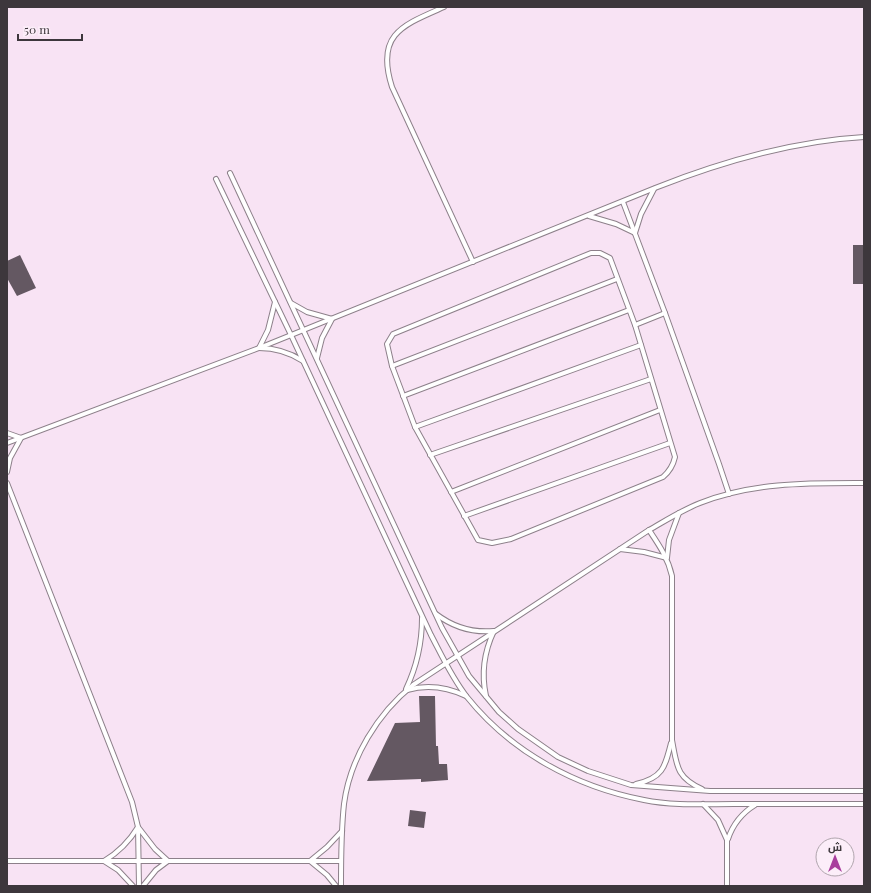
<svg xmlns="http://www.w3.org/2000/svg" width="871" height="893" viewBox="0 0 871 893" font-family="'Playfair Display',Cairo,serif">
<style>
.built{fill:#f8e3f4;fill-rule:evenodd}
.building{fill:#645862}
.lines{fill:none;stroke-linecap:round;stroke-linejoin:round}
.service-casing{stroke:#8d808a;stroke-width:6}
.service{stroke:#fff;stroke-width:4}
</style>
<rect width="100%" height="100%" fill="#fceef9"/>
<path class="built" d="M7,7H864V886H7ZM823,845H847V869H823Z"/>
<g class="building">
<rect x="853" y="245" width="11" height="39"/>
<path d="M20,255L36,288L17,296L7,278V261Z"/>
<path d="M419,696H435L436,746H438L439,764H447L448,780L421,782V779L367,781L395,723L420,722Z"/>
<path d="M410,810L426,812L424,828L408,826Z"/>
</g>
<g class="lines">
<defs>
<g id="service">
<path d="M444,7C403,25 375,34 392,87L473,262"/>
<path d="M230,173L442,628L469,676L499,712L518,729L558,757L588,771L631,785L710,791H864"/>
<path d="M216,179L291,335L431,635C442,656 452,678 467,697C511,752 576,787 644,800C673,806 704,804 734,804C777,804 821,804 864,804"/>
<path d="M623,202L665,313L719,464L729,494"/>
<path d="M589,216L616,224L635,233L641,214L654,189"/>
<path d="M591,253H600L610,258L635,325L675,457C673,466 670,471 663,477L511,539L492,543L478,540L415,427L392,366L387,344L393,334Z"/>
<path d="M275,302L268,330L259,348C276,348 289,352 303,361"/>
<path d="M291,303L307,312L332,319L322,338L317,358"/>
<path d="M635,325L665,313"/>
<path d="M392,366L617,279"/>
<path d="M403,396L629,310"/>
<path d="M415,427L641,345"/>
<path d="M7,433L21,438L10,458L7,472"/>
<path d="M7,443L259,348L655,188C721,162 792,141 864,137"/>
<path d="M430,455L651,379"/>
<path d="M7,483L132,802L138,827L139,886"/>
<path d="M451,492L660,410"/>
<path d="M464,516L670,443"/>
<path d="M649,530C659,545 668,558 672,576V740C677,766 676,777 702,789"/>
<path d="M620,549L644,552L667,558L669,540L679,513"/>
<path d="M436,614C453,627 472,633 494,631C484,652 481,673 486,696"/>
<path d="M406,689C417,666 422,643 422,618"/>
<path d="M407,690C428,684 447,687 466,696"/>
<path d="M636,784C663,778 665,767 671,743"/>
<path d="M703,804L718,820L727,840V886"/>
<path d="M728,839C733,824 742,813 755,805"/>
<path d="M7,861H341"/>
<path d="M133,886L118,870L104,861C119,852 129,842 138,827L155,849L168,861L156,870L143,886"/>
<path d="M336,886L327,875L310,861L327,847L342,831"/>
<path d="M341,886C341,859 341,831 344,804C350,758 378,713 413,685L649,530C665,521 682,510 700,503C753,482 809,483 864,483"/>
</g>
</defs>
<use href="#service" class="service-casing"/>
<use href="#service" class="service"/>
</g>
<rect width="871" height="893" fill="none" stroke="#3d373c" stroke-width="16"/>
<g transform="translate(835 857)"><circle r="19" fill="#fceef9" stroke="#b0a5ad"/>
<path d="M0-3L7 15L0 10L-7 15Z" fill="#a93d9d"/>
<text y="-6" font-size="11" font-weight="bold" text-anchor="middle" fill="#3d373c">ش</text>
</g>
<path d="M18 34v6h64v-6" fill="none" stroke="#3d373c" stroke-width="2"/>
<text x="24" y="34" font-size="12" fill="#3d373c" stroke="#fceef9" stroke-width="3" paint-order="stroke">50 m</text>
</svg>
